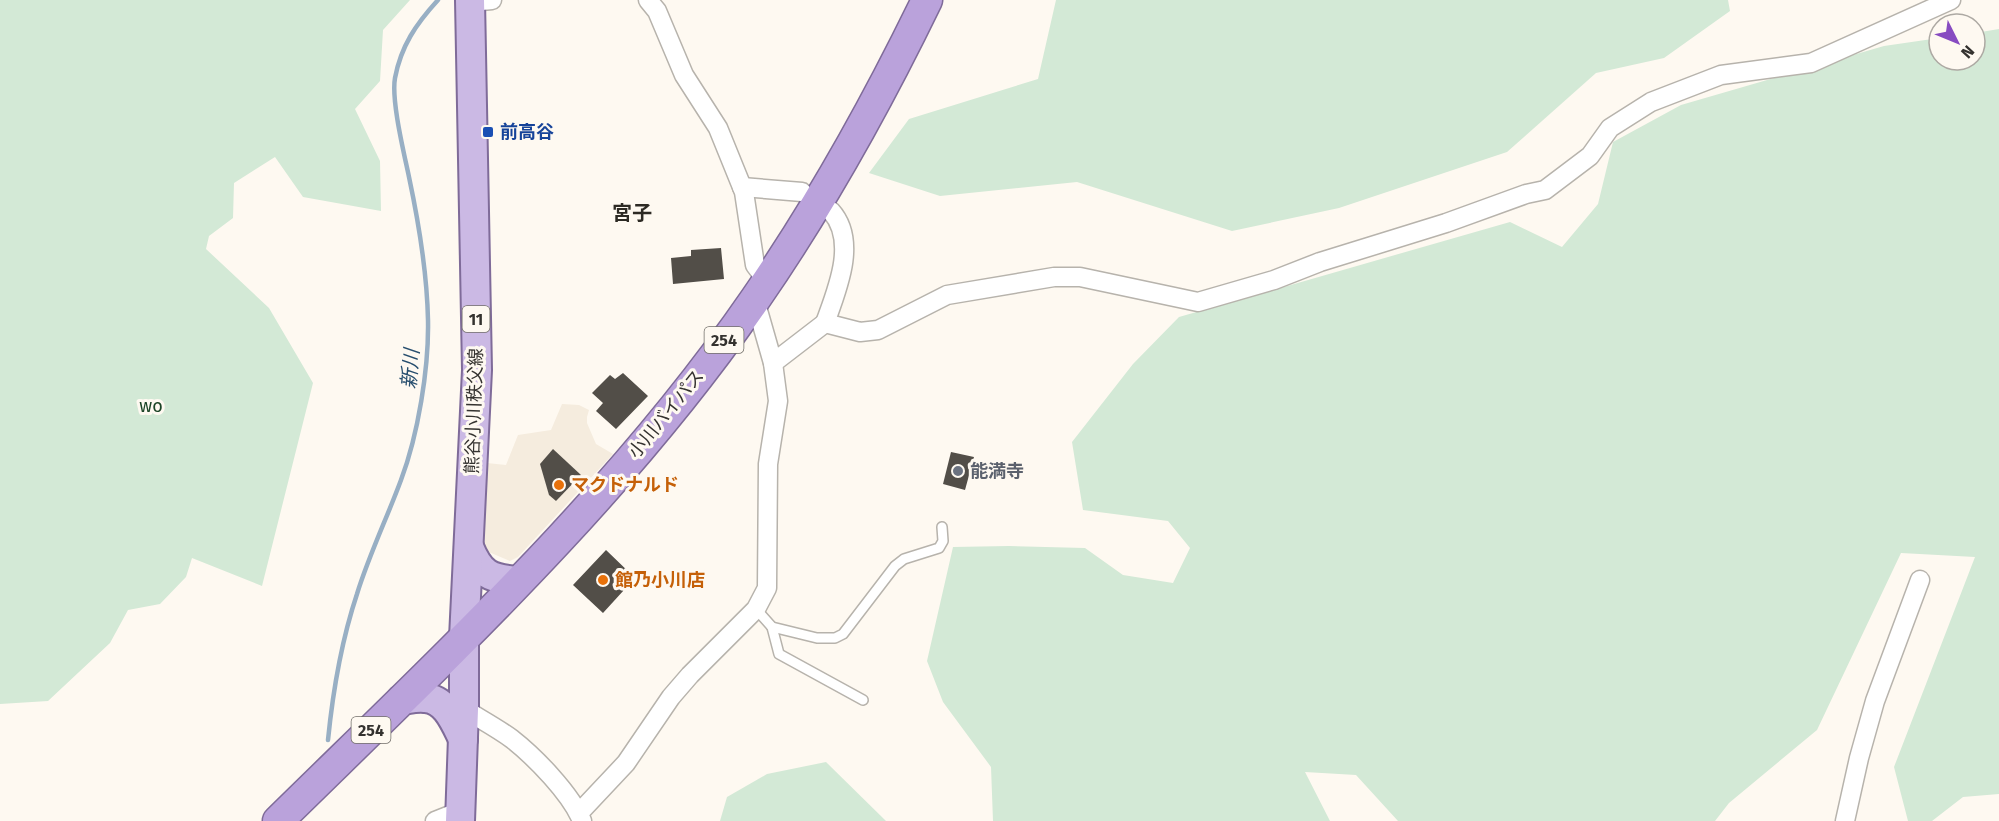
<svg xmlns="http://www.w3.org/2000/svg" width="1999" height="821" viewBox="0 0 1999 821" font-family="'Fira Sans','Noto Sans JP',sans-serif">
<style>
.built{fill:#f5ecde}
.green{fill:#d3e9d6}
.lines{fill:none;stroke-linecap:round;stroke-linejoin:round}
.stream{stroke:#98afc4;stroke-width:4.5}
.building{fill:#524e48}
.service-casing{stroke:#b7b3ac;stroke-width:12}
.minor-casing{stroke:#b7b3ac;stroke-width:21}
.primary-casing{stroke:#7f6b99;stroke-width:32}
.trunk-casing{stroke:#7f6b99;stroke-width:33}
.service{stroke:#fff;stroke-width:9}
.minor{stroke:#fff;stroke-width:18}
.primary{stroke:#cbb9e4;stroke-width:28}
.trunk{stroke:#baa2db;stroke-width:30}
.transit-dot{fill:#1a4fb4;stroke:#fef9f1;stroke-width:2}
.worship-dot{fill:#6b7280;stroke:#fef9f1;stroke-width:2}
.food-dot{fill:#e8710a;stroke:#fef9f1;stroke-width:2}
.labels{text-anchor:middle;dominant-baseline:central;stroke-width:6;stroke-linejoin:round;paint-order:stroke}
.shield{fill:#fef9f1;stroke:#716e69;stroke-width:1.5}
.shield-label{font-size:16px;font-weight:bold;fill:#34322f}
.transit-label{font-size:18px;font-weight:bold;fill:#164399;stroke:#fef9f1;text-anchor:start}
.park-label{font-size:18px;fill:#1b4426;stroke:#fef9f1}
.street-label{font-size:18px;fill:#34322f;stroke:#fef9f1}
.worship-label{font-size:18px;font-weight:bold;fill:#5b616d;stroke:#fef9f1;text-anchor:start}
.food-label{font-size:18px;font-weight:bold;fill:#c56008;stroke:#fef9f1;text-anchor:start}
.neighbourhood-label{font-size:20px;font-weight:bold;fill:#2d2a24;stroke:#fef9f1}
.water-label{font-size:20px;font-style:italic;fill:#274e6e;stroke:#fef9f1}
</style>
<rect width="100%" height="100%" fill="#fef9f1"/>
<path class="built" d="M562,404L579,405L589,410L587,417V423L596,444L613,454L518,557L510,561L484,550L487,463L506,465L518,435L551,430Z"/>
<g class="green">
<path d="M0,0H410L383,30L380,81L355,109L380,161L381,211L303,197L275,157L234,183L233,218L209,236L206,249L269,308L313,383L262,586L192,558L186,577L160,604L128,610L110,643L48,701L0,704Z"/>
<path d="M1056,0H1728L1730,11L1664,58L1596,73L1507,152L1339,208L1232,231L1077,182L940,196L869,173L909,119L1038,79Z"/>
<path d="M1999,29V794L1963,797L1932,821H1908L1894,767L1975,557L1901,553L1817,730L1729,803L1715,821H1398L1356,775L1305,772L1330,821H993L991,767L943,702L927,661L953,547L1009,546L1085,548L1123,575L1173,583L1190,548L1168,521L1083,510L1072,442L1133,364L1179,317L1510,222L1562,247L1598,204L1613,142L1681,105L1884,46L1939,38V60H1975V33Z"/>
<path d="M826,762L886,821H720L727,797L767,774Z"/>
</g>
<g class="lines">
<path class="stream" d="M328,740C333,690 341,642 357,594C369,555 387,518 401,480C418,435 429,368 428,320C427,272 419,224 409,177C404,153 391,100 395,78C401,46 416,24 438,0"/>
</g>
<g class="building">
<path d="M721,248L724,279L673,284L671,258L691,256V250Z"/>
<path d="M623,373L648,396L616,429L596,411L603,403L592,393L610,375L615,379Z"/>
<path d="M553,449L581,475L556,501L549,495L540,464Z"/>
<path d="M951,452L974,457L965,490L943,484Z"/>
<path d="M606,550L633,576L622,588L624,590L603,613L573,585Z"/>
</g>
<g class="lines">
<defs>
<g id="service">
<path d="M756,609L772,627L817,638H835L843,634L895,566L904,559L939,548L943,541L942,527"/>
<path d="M772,627L779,654L863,700"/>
</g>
<g id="minor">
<path d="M648,0L657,11L684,75L718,128L744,192L755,265L767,281"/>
<path d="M470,2L492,0"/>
<path d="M742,187L802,192"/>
<path d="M825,323C837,290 858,241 831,211"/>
<path d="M773,363L825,323L860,332L878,330L947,295L1054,277H1080L1198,302L1274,280L1320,262L1446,223L1526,194L1545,190L1590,156L1610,128L1651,102L1721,75L1811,63L1951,0"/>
<path d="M464,709C480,719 497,728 512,739C535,757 571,794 582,821"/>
<path d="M579,813L626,763L671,697L690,675L756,609L767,588L768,464L778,401L773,363L755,300"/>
<path d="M435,821L460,811"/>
<path d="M1845,821L1859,758L1875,701L1920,580"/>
</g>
<g id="primary">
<path d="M469,547C480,574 490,579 518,581"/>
<path d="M401,700C409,699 417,697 425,698C446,699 455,723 463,739"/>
<path d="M460,821L464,709V638L477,370L470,0"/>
</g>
<path id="trunk" d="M278,821C446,656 622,493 756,298C821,204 877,103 927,0"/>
</defs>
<use href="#service" class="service-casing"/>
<use href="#minor" class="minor-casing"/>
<use href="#primary" class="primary-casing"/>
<use href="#trunk" class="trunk-casing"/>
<use href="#service" class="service"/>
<use href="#minor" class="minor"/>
<use href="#primary" class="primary"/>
<use href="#trunk" class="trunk"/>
</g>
<rect class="transit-dot" x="482" y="126" width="12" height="12" rx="3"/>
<circle class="worship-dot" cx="958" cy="471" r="6"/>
<g class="food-dot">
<circle cx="559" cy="485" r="6"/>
<circle cx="603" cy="580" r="6"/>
</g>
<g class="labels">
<g class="shield">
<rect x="462.5" y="306" width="27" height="26" rx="4.5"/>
<rect x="704.5" y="327" width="39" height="26" rx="4.5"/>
<rect x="351.5" y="717" width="39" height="26" rx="4.5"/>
</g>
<g class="shield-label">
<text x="476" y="319">11</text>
<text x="724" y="340">254</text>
<text x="371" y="730">254</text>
</g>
<g class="transit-label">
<text x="500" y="132">前高谷</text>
</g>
<g class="park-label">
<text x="151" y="406">wo</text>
</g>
<g class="street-label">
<text transform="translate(474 411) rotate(-88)">熊谷小川秩父線</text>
<text transform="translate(666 414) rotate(-51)">小川バイパス</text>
</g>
<g class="worship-label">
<text x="970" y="471">能満寺</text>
</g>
<g class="food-label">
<text x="571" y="485">マクドナルド</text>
<text x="615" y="580">館乃小川店</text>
</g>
<g class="neighbourhood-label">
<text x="632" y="213">宮子</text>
</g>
<g class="water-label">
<text transform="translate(410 369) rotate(-85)">新川</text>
</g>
</g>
<g transform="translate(1957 42) rotate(133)"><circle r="28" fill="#fef9f1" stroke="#ada9a3" stroke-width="1.5"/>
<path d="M0-4.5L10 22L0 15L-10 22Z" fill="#874bc1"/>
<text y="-9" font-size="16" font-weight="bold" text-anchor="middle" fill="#34322f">N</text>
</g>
</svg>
